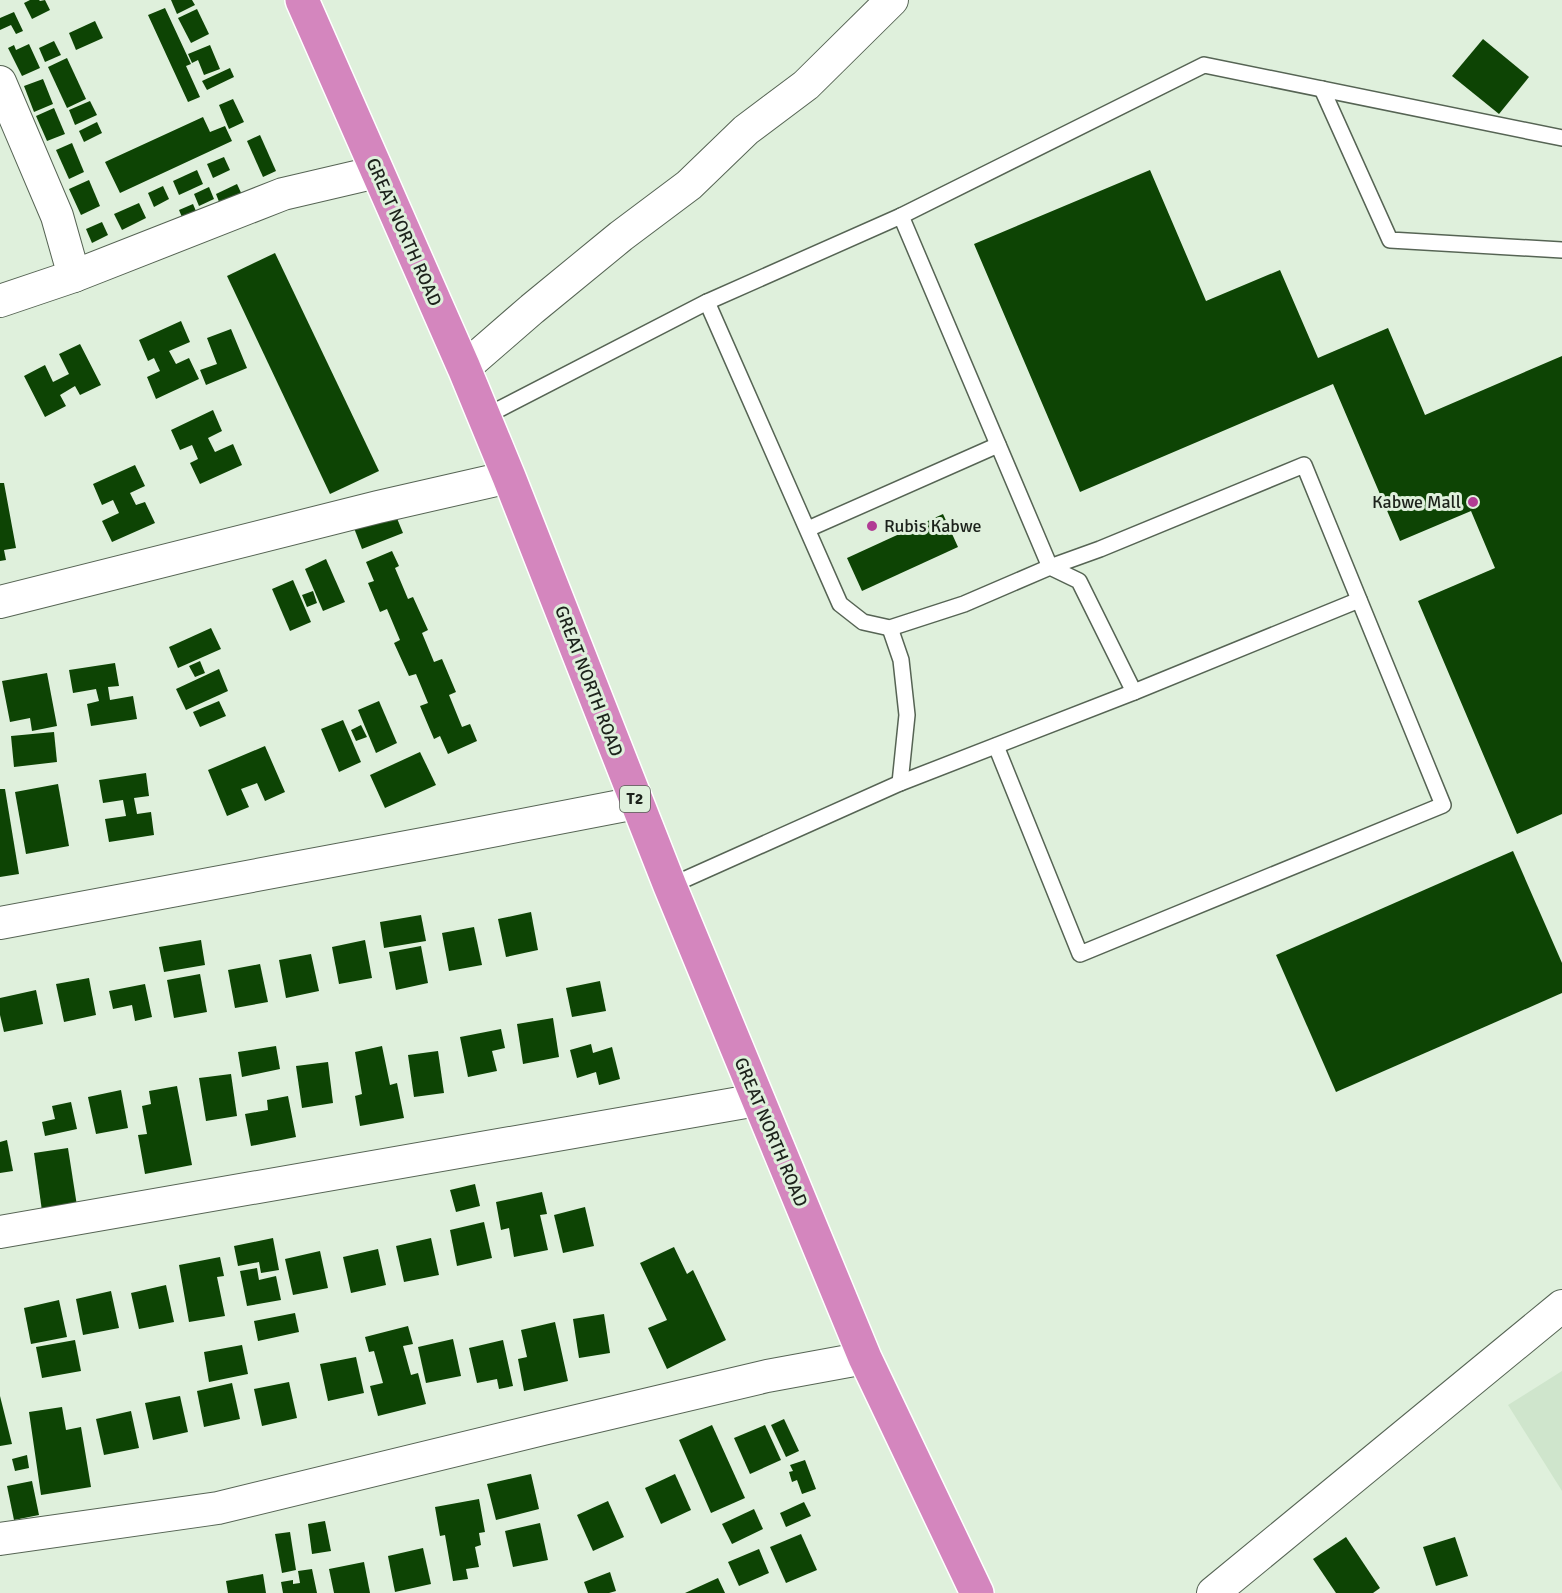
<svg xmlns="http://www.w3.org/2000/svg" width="1562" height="1593" viewBox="0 0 1562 1593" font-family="Signika,sans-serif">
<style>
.built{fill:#cfe5cc}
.building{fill:#0d4404}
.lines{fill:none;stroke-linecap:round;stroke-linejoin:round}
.service-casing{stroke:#566454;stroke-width:18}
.minor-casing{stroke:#566454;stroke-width:34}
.trunk-casing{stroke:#fff;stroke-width:36}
.service{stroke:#fff;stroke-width:15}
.minor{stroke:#fff;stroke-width:32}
.trunk{stroke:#d486be;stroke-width:33}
.poi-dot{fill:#b13c94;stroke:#dff0dc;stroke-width:2}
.labels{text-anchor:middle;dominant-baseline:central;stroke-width:6;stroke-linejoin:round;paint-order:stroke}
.shield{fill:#dff0dc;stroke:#566055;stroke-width:1.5}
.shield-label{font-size:16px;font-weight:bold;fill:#1c221b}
.street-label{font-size:18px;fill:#1c221b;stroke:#dff0dc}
.poi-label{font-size:18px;fill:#1c221b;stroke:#dff0dc;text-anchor:end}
</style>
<rect width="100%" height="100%" fill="#dff0dc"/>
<path class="built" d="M1562,1371V1491L1508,1405Z"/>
<g class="building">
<path d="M30,0H39L40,1L45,0L50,10L32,19L24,3Z"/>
<path d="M171,0H192L195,5L177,14Z"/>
<path d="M165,8L191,64L186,66L200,97L188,102L148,15Z"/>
<path d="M197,9L209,34L191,43L178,18Z"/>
<path d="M14,12L23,31L16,34L11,25L0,30V18Z"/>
<path d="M95,21L103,38L76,50L69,33Z"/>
<path d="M1483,39L1529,77L1499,114L1452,76Z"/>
<path d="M54,41L61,55L45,62L39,48Z"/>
<path d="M29,44L40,68L22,76L8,48L14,45L16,50Z"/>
<path d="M210,45L220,69L204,75L198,60L192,63L188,54Z"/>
<path d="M67,58L86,99L67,108L48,67Z"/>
<path d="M230,68L234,77L207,90L202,81Z"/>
<path d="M43,79L53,104L34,112L24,86Z"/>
<path d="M233,99L244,122L229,129L219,105Z"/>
<path d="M90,101L97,115L75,125L69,110Z"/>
<path d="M54,108L65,134L47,141L36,116Z"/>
<path d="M203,117L210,132L225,126L232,141L120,193L105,162Z"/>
<path d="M97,122L102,133L84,142L79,131Z"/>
<path d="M260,135L276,171L263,177L247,141Z"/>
<path d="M72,143L84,172L69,179L56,150Z"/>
<path d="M224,157L230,170L213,178L207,164Z"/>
<path d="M197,170L203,184L179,195L173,181Z"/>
<path d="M1150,170L1206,301L1280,270L1318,358L1388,328L1425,415L1562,356V814L1517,834L1418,601L1495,568L1471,511L1400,541L1333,384L1080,492L974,244Z"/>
<path d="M89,180L100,206L81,215L69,189Z"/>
<path d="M237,184L243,197L221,207L216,194Z"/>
<path d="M163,186L169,199L154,207L148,193Z"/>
<path d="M209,187L214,199L199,206L194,194Z"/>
<path d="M139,203L146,218L122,230L114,214Z"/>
<path d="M193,204L198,216L184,222L179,210Z"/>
<path d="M102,222L108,235L92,243L86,229Z"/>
<path d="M275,253L379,471L330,494L227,276Z"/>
<path d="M181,321L190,342L169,351L176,364L189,358L199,379L156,399L147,377L160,371L154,358L148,361L139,340Z"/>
<path d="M231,329L247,368L206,385L200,370L217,364L207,338Z"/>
<path d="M80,344L101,385L80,395L75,386L60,395L66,406L45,417L24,376L45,365L53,382L69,374L59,354Z"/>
<path d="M213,410L222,431L208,438L215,452L233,444L242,465L200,484L190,463L198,459L192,445L180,450L171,430Z"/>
<path d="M135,465L145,486L130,493L136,505L145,502L155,523L112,542L102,521L119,513L113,500L102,505L93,484Z"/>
<path d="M0,483H4L16,548L4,550L6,560L0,561Z"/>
<path d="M394,511L403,533L362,549L354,528Z"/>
<path d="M943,514L958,547L862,591L847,558Z"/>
<path d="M392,551L399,566L395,568L408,599L413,597L428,630L422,633L434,662L442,659L456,692L449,695L462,727L470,724L477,741L448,754L440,736L434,739L420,706L428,703L416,674L409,676L394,643L400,640L387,609L380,612L368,583L374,581L366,562Z"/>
<path d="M326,559L345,602L323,611L305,569Z"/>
<path d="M293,580L311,622L290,631L272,589Z"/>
<path d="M313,591L317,603L307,607L302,595Z"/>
<path d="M211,628L221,649L178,668L169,647Z"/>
<path d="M200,661L205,673L195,677L189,666Z"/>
<path d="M115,663L119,686L108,687L110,700L133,696L137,719L91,726L87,704L99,701L96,689L73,693L69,670Z"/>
<path d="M219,669L228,691L186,710L176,689Z"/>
<path d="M47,673L57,726L32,731L30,718L10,722L2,681Z"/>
<path d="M219,701L226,716L200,727L193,712Z"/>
<path d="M379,701L397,743L376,753L358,710Z"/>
<path d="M343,720L361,762L339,772L321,729Z"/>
<path d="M361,725L367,737L356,741L351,730Z"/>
<path d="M54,732L57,762L14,767L11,736Z"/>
<path d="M265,746L285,792L265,801L257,783L241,789L249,807L227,816L208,770Z"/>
<path d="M420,752L436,785L385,808L370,775Z"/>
<path d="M146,773L149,796L134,798L137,814L151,812L154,835L109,842L105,819L126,816L123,800L103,803L99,780Z"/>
<path d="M58,784L69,846L26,854L15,792Z"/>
<path d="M0,789H5L19,874L0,877Z"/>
<path d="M1513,851L1562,963V993L1336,1092L1276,955Z"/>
<path d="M531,912L538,950L506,957L498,919Z"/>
<path d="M421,915L426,941L384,948L380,922Z"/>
<path d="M474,927L482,965L449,971L442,933Z"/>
<path d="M201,940L205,965L164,972L159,947Z"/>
<path d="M365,940L372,978L339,984L332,947Z"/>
<path d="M421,946L428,983L396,990L389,952Z"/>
<path d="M311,954L319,991L286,998L279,960Z"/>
<path d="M260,964L268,1002L235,1008L228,970Z"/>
<path d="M200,974L207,1012L174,1018L167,980Z"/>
<path d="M89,978L96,1015L64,1022L56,984Z"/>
<path d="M600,981L606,1011L572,1017L566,988Z"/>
<path d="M145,984L152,1017L135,1021L132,1005L113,1009L109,991Z"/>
<path d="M36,990L43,1024L4,1032L0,1015V998Z"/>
<path d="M553,1018L559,1057L523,1064L517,1024Z"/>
<path d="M501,1029L505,1048L492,1051L497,1071L468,1077L460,1037Z"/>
<path d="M591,1044L593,1053L612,1047L620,1079L599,1085L596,1072L577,1078L570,1050Z"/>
<path d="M276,1046L280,1069L242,1077L238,1052Z"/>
<path d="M382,1046L390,1085L397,1083L404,1118L360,1126L355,1096L362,1094L355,1052Z"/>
<path d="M438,1051L444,1093L414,1097L408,1055Z"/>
<path d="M328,1062L333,1103L302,1108L296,1066Z"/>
<path d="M231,1074L237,1116L206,1121L199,1078Z"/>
<path d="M177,1086L192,1165L145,1174L138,1135L147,1134L142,1106L151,1104L149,1091Z"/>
<path d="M121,1090L128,1128L96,1134L88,1097Z"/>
<path d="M288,1096L296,1137L251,1146L245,1114L268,1110L267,1100Z"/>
<path d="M71,1102L77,1129L45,1136L42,1122L55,1119L52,1106Z"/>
<path d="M7,1140L13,1171L0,1173V1142Z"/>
<path d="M68,1148L77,1206L42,1211L34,1153Z"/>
<path d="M475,1184L480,1206L456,1212L450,1190Z"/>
<path d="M542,1192L547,1214L540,1215L548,1250L514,1257L509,1228L501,1230L496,1202Z"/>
<path d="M585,1207L594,1246L563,1253L554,1215Z"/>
<path d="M484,1222L492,1258L457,1266L450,1230Z"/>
<path d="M273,1238L279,1270L261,1273L259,1262L238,1266L234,1246Z"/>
<path d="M431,1238L439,1275L404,1282L396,1246Z"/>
<path d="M674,1247L687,1274L693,1270L726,1340L667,1369L648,1328L667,1320L640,1263Z"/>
<path d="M378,1249L386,1285L351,1293L343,1257Z"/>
<path d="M320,1251L328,1288L293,1295L285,1259Z"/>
<path d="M220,1257L224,1276L217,1277L225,1316L189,1322L179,1265Z"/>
<path d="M257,1268L259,1280L276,1276L281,1300L247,1306L240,1271Z"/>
<path d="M166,1285L174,1322L139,1329L131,1293Z"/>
<path d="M111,1291L119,1328L83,1335L76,1299Z"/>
<path d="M59,1300L67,1337L31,1344L24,1308Z"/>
<path d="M295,1313L299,1332L258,1341L254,1321Z"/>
<path d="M604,1314L610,1353L579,1358L573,1319Z"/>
<path d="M555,1322L568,1381L524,1391L518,1359L527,1357L521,1330Z"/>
<path d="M408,1326L413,1344L403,1346L411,1375L418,1373L426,1404L378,1416L370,1386L383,1383L374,1351L369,1352L365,1337Z"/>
<path d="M453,1339L461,1376L426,1383L418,1347Z"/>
<path d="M75,1340L81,1371L42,1378L36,1347Z"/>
<path d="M503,1340L513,1386L499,1389L497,1379L477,1383L469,1348Z"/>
<path d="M242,1345L248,1374L209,1382L204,1352Z"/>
<path d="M356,1357L364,1393L328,1401L320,1364Z"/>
<path d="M289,1382L297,1418L262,1426L254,1389Z"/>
<path d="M232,1383L240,1419L204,1427L197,1391Z"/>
<path d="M0,1396L12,1444L0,1446Z"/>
<path d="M180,1396L188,1432L153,1440L145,1403Z"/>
<path d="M62,1407L66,1430L81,1427L91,1487L41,1495L29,1412Z"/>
<path d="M131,1411L139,1448L104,1455L96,1419Z"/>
<path d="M784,1419L799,1451L786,1457L771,1425Z"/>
<path d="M712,1425L745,1498L711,1513L679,1440Z"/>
<path d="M765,1425L781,1460L750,1474L734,1438Z"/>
<path d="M27,1455L29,1468L15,1471L12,1459Z"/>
<path d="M805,1460L816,1489L802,1494L797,1480L792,1482L789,1472L793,1471L790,1465Z"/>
<path d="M531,1474L539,1509L496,1520L487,1484Z"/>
<path d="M675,1474L691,1510L661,1524L645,1488Z"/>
<path d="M32,1481L39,1515L14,1520L7,1486Z"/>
<path d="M479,1499L485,1532L479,1533L481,1545L475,1547L479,1567L466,1569L468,1579L453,1581L445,1535L440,1536L435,1507Z"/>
<path d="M608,1501L624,1537L593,1551L577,1515Z"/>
<path d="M804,1502L811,1516L786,1527L780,1513Z"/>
<path d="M754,1509L763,1529L732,1544L722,1524Z"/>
<path d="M325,1521L331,1551L312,1554L308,1524Z"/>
<path d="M540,1523L548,1560L513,1567L505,1531Z"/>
<path d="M290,1532L296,1570L282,1573L275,1534Z"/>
<path d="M801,1534L817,1570L786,1583L770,1547Z"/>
<path d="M1346,1537L1380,1588L1373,1593H1336L1313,1559Z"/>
<path d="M1455,1537L1468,1576L1436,1586L1423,1547Z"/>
<path d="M423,1548L431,1584L395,1592L388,1556Z"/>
<path d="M759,1549L769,1573L739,1586L728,1562Z"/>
<path d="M364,1562L370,1593H334L329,1569Z"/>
<path d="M312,1569L317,1593H283L281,1582L293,1580V1584L300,1583L298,1571Z"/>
<path d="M610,1572L616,1591L609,1593H588L584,1582Z"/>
<path d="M263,1574L266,1593H228L226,1581Z"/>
<path d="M718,1578L725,1593H685Z"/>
</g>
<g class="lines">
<defs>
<g id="service">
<path d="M1322,89L1390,240L1562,250"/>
<path d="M901,216L1204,65L1562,138"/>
<path d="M707,302L840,604L863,622L890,628L964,604L1050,567L1100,549L1304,465L1443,805L1080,954L996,746"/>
<path d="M484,417L707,302L901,216L1050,567L1079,581L1134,692"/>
<path d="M808,529L998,445"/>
<path d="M890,628L901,660L907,715L900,783"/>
<path d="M670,886L900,783L1134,692L1359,600"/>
</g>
<g id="minor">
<path d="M0,82L57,216L74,276L0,301"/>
<path d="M74,276L283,194L377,172"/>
<path d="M464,368L532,309L621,236L689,185L746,130L806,85L892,0"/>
<path d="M0,602L378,507L509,477"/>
<path d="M0,923L455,838L636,803"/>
<path d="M0,1232L757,1100"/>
<path d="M0,1539L218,1508L543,1429L767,1376L865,1358"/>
<path d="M1213,1593L1562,1306"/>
</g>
<path id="trunk" d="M302,0L464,368L509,477L670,886L865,1358L977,1593"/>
</defs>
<use href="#service" class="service-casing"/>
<use href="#minor" class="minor-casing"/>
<use href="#trunk" class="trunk-casing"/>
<use href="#service" class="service"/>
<use href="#minor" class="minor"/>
<use href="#trunk" class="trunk"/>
</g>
<g class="poi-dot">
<circle cx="1473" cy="502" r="6"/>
<circle cx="872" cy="526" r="6"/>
</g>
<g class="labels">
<rect class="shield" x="620" y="786" width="30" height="26" rx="4.5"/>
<g class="shield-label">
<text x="635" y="799">T2</text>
</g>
<g class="street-label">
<text transform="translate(404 232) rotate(66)">GREAT NORTH ROAD</text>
<text transform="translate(589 681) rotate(69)">GREAT NORTH ROAD</text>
<text transform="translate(771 1132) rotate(67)">GREAT NORTH ROAD</text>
</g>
<g class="poi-label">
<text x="1461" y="502">Kabwe Mall</text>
<text x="884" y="526" text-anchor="start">Rubis Kabwe</text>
</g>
</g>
</svg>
